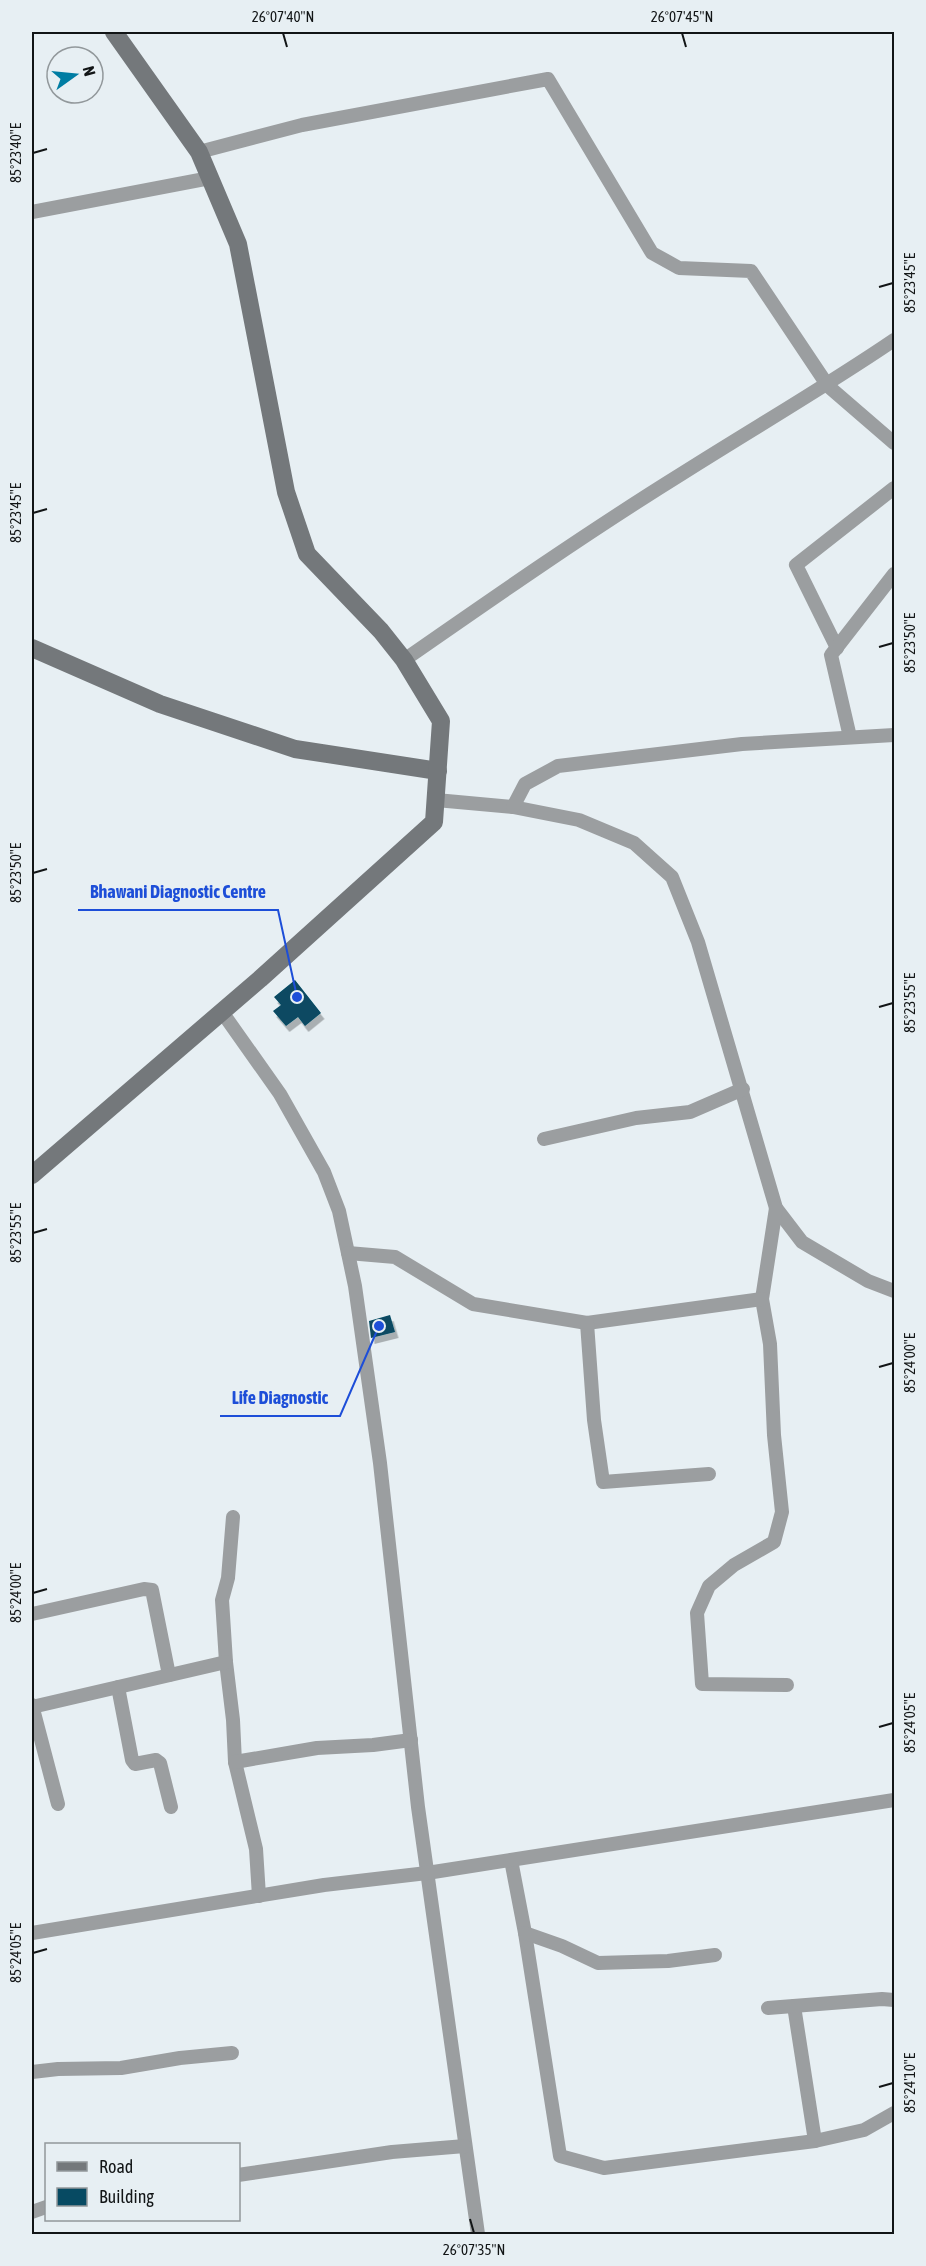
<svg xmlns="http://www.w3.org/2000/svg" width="926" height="2266" viewBox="0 0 926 2266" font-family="'Asap Condensed',sans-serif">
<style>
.building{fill:#074a62;filter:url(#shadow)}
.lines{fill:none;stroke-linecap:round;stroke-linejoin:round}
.street{stroke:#9b9ea0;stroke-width:14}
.secondary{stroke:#74787b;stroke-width:18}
.ticks{fill:none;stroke:#121516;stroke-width:2}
.leader{fill:none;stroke:#1d4ed8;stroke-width:2}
.callout-dot{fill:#1d4ed8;stroke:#e7eff3;stroke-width:2}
.callout-label{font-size:18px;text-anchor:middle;font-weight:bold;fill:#1d4ed8;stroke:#e7eff3;stroke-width:6;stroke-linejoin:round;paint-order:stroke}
.neatline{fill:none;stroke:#121516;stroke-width:2}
.ticks-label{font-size:15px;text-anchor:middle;fill:#121516}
</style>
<defs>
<filter id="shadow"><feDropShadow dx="3.5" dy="6" stdDeviation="0" flood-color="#0004"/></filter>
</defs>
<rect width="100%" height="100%" fill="#e7eff3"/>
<g class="building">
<path d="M295,980L321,1013L305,1026L298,1017L286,1026L273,1011L281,1005L274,997Z"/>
<path d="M390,1315L395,1332L371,1338L369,1321Z"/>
</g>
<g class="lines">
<g class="street">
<path d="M199,152L302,125L548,79L652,253L679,268L751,271L828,386L894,443"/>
<path d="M32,212L210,178"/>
<path d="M837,648L796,565L894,488"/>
<path d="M404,660C496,596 588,532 683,473C754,428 825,387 894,340"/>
<path d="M850,737L831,655L894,574"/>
<path d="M436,800L513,807L579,820L634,843L672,877L698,942L776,1208L802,1242L868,1281L894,1291"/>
<path d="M513,807L525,784L558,766L742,744L894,735"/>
<path d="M222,1012L280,1094L324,1172L339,1211L355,1286L380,1463L418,1807L478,2234"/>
<path d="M544,1139L636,1118L690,1112L743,1089"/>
<path d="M776,1208L762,1299L770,1344L774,1435L782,1512L774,1542L734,1565L709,1586L697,1613L702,1684L787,1685"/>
<path d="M348,1253L395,1257L473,1304L587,1323L762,1299"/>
<path d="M587,1323L594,1420L603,1482L709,1474"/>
<path d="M233,1517L228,1578L222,1600L226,1662L233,1720L235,1762L256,1849L259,1896"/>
<path d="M32,1614L144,1589L152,1590L169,1675"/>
<path d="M118,1687L132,1760L135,1764L156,1760L160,1763L171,1807"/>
<path d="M32,1705L58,1804"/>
<path d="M32,1707L226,1662"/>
<path d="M235,1762L317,1748L373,1745L411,1740"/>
<path d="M511,1860L525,1933L560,2156L604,2168L815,2141L864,2130L894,2113"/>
<path d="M32,1933L324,1885L427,1873L894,1800"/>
<path d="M525,1933L562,1946L598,1963L668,1961L715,1955"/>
<path d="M794,2006L815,2141"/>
<path d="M768,2008L882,1999L894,2000"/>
<path d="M32,2072L58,2069L121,2068L180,2058L232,2053"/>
<path d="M238,2175L392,2152L465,2146"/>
<path d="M32,2212L46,2207"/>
</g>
<g class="secondary">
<path d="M32,648L160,704L295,749L438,771"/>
<path d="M32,1175L260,979L434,822L441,721L404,660L381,631L307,554L286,492L238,244L199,152L114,32"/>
</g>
</g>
<path class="ticks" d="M283,33L287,47M682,33L686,47M33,153L47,149M879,287L893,283M33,513L47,509M879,647L893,643M33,873L47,869M879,1007L893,1003M33,1233L47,1229M879,1367L893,1363M33,1593L47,1589M879,1727L893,1723M33,1953L47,1949M879,2087L893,2083M470,2219L474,2233"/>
<path class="leader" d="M297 997L278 910H78M379 1326L340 1416H220"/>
<g class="callout-dot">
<circle cx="297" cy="997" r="6"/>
<circle cx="379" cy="1326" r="6"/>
</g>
<g class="callout-label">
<text x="178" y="898">Bhawani Diagnostic Centre</text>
<text x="280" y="1404">Life Diagnostic</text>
</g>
<rect width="926" height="2266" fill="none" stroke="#e7eff3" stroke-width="66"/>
<rect x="45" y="2143" width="195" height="78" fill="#e7eff3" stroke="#92989b" stroke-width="1.5"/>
<rect x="57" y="2162" width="30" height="9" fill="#74787b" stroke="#92989b" stroke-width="1.5"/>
<text x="99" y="2173" font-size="18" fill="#121516">Road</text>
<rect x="57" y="2188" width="30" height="18" fill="#074a62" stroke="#92989b" stroke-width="1.5"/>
<text x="99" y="2203" font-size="18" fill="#121516">Building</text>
<g transform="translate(75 75) rotate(75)"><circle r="28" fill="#e7eff3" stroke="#92989b" stroke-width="1.5"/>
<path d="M0-4.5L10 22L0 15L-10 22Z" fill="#007da3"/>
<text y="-9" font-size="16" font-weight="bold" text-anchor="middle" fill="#121516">N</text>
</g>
<rect x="33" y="33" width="860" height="2200" class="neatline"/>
<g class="ticks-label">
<text x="283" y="22">26°07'40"N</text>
<text x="682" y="22">26°07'45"N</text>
<text transform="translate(16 153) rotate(-90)" y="5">85°23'40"E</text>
<text transform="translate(910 283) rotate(-90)" y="5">85°23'45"E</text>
<text transform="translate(16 513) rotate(-90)" y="5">85°23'45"E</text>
<text transform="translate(910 643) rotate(-90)" y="5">85°23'50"E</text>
<text transform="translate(16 873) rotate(-90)" y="5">85°23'50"E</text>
<text transform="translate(910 1003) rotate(-90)" y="5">85°23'55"E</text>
<text transform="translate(16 1233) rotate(-90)" y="5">85°23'55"E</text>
<text transform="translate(910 1363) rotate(-90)" y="5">85°24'00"E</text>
<text transform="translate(16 1593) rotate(-90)" y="5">85°24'00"E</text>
<text transform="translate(910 1723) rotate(-90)" y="5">85°24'05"E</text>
<text transform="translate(16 1953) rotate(-90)" y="5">85°24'05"E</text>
<text transform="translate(910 2083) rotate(-90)" y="5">85°24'10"E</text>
<text x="474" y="2255">26°07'35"N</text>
</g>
</svg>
